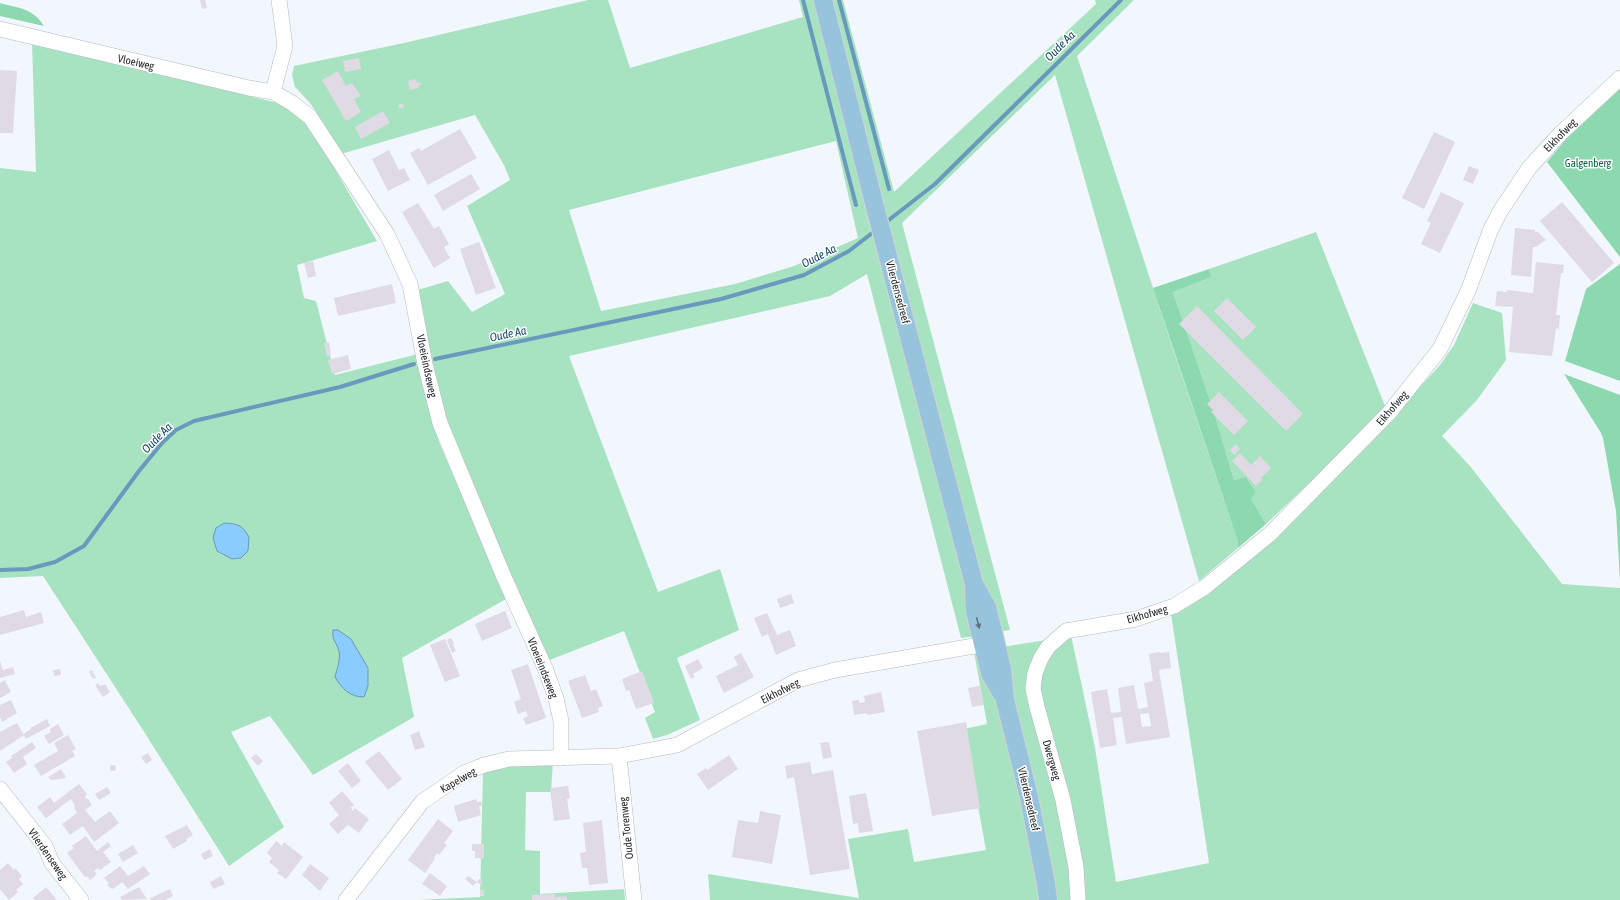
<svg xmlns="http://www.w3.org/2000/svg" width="1620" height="900" viewBox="0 0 1620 900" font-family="'Asap Condensed',sans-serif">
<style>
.green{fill:#a7e3c1;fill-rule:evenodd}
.forest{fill:#8cd9b0}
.water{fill:#89ccfd;stroke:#6999bc}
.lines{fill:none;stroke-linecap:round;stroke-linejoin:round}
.stream{stroke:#6999bc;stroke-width:4}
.building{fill:#dfdae4;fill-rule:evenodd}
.minor-casing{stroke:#b3bac2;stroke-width:16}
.major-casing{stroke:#d2d3d3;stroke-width:20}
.minor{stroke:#fff;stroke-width:15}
.major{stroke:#97c4dc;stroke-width:18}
.oneway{fill:#5b7380}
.labels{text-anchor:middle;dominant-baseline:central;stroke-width:3;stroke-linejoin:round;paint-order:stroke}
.street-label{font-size:11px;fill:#1f2225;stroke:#fff}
.park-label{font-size:11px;fill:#066843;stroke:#fff}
.water-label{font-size:12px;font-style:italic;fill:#184a6b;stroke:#fff}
</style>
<rect width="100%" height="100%" fill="#f2f7fe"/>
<g class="green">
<path d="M588,0H608L630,68L803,17L799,0H814L827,47L869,224L917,396L962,565L976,636L961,638L867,274L830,296L569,356L658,592L720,569L739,630L677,658L700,720L667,735L653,739L645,718L655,712L624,631L547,661L446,418L414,291L448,281L472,312L505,294L467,206L510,180L504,165L475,115L341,154L325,125L310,103L295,87L292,75L294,66L404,43ZM836,141L858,238L794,266L735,284L601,311L569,210Z"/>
<path d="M829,0H843L894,192L1096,4L1095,0H1134L1077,56L1173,349L1238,542V548L1199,581L1055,75L902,223L1010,630L998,632L981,585Z"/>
<path d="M32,43L282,104L303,119L330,161L377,241L297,265L304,298L316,301L335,375L418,354L428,402L439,442L506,599L402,658L414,717L313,775L270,716L231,732L284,827L229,866L141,727L43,576L0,578V168L36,172Z"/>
<path d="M1316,232L1385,406L1334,460L1266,524L1250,498L1256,492L1246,477L1234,480L1214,412L1173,292L1212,277L1209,269Z"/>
<path d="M1473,303L1502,313L1506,360L1477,400L1442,436L1470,466L1562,584L1620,588V900H1085L1040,689C1043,661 1052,653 1071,635L1095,748L1116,882L1209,863L1171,614L1363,449L1440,365L1454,345Z"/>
<path d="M1053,639L1032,673L1050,771L1068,859L1072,900H1053L1023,744L1002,647Z"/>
<path d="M980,651L1001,715L1032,851L1038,900H710L708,874L859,898L848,839L908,829L914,862L986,850L964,729L987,724L974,652Z"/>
<path d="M553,762L551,792H526L525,850L540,851V894L624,889L625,900H418L480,897L483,771L491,768Z"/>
</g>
<g class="forest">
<path d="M0,3C18,8 33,8 44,26L0,16Z"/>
<path d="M1620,89V257L1547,162L1567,138Z"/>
<path d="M1620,264V381L1565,361L1586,289Z"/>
<path d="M1209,269L1212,277L1173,292L1214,412L1234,480L1246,477L1256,492L1251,499L1266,524L1238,548V542L1153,288Z"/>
<path d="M1564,374L1620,395V581L1616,511L1603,438L1601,433Z"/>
</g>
<g class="water">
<path d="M224,523C239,524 242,525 249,537L248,551L241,558L232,559L217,551L213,538L216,528Z"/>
<path d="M333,630H338L351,639L368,668V686L364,697C350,697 342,689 335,677C337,668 342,657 338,648C335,640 332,640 333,630Z"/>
</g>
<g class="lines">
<g class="stream">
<path d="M803,0L856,205"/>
<path d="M839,0L889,189"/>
<path d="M885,223L935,184L1121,0"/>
<path d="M435,359L721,299L804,275L849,251L876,230"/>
<path d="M0,570L28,569L55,562L84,546L139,471L162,443L176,430L194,421L340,387L414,364"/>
</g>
</g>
<g class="building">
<path d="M200,0H205L207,8L202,9Z"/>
<path d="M359,58L361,69L345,72L343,61Z"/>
<path d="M0,70L17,71L13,133H0Z"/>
<path d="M338,71L346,86L352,83L361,96L354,99L361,112L346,121L322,80Z"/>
<path d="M416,79L417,83L420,82L421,85L418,86L419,88L410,90L408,81Z"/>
<circle cx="401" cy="106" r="2.5"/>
<path d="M383,111L390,123L361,139L355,127Z"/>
<path d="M460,129L477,158L428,185L410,153L419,148L421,151Z"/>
<path d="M1434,132L1455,142L1424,209L1402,198Z"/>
<path d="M389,150L399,170L404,168L410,180L388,191L372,159Z"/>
<path d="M1469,166L1479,170L1473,184L1463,180Z"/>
<path d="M471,174L480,189L443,211L434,195Z"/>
<path d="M1441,192L1464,203L1440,253L1421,244L1431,223L1427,221Z"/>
<path d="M1562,202L1614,263L1592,282L1540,221Z"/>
<path d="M418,203L434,229L439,226L449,244L444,247L450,258L434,268L402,212Z"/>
<path d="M1515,228L1535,230V232H1538L1546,240L1536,247H1533L1531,277L1511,275Z"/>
<path d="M479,242L496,288L476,295L460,249Z"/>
<path d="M313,261L316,276L308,278L304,263Z"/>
<path d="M1536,262L1564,265L1563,273H1561L1556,315H1560L1559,329L1556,328L1552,356L1509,352L1513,307L1495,306L1497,291L1507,292V290L1533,293Z"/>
<path d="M392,284L396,303L338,316L334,298Z"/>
<path d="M1227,298L1256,327L1243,340L1214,311Z"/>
<path d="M1197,306L1303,414L1286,431L1179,324Z"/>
<path d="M329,342L331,355L327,356L324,343Z"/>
<path d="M348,355L351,369L332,374L328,360Z"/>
<path d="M1219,392L1248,421L1234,435L1211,412L1213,410L1207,404Z"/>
<path d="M1236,444L1240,449L1234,455L1230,450Z"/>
<path d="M1240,453L1251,465L1260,456L1271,468L1261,478L1262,480L1256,486L1232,461Z"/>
<path d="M791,594L794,603L780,608L777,599Z"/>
<path d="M24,610L26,617L41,612L44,623L0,635V617Z"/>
<path d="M505,611L512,628L482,641L475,624Z"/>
<path d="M767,613L775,631H776L777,635L790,630L796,646L776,655L768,634L762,637L754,618Z"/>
<path d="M451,638L454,643L453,644L456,651L452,653L447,640Z"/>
<path d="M445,639L460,676L445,682L430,645Z"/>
<path d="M1160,652V653L1169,652L1171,668L1159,670L1170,737L1126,744L1122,717L1113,718L1117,745L1100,748L1091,692L1107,689L1111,713L1121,712L1118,688L1134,685L1138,709L1148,707L1144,683L1153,681L1149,654ZM1149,713L1151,726L1142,727L1140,714Z"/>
<path d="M741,653L754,677L724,693L716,676L738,665L734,657Z"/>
<path d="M698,659L703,668L693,674L695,677L691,679L685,666Z"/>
<path d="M0,661L3,670L13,667L15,674L0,678Z"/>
<path d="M528,664L546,718L526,725L523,718L528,716L526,711L518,714L514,702L521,699L511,670Z"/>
<path d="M60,669L61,675L54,676L53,670Z"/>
<path d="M92,670L96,678L93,679L89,672Z"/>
<path d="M642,671L654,703L636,709L629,690L626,691L622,679Z"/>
<path d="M585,675L591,691L596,689L603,706L598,708L599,712L582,718L568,681Z"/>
<path d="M5,680L11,692L0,698V683Z"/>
<path d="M98,683L100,686L105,684L110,692L103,697L95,685Z"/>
<path d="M980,686L984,705L972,707L968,688Z"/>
<path d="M881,692L885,712L867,715V713L854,715L852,701L859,700V703L865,702L864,696Z"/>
<path d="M11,700L17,713L2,722L0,717V705Z"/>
<path d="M47,719L50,726L26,739L24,735L0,751V732L17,723L23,734L31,729L30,728Z"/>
<path d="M966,722L980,808L932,816L917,731Z"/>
<path d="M58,724L64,735L49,744L44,736L51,732L50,729Z"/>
<path d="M419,731L425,747L415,750L410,735Z"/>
<path d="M68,735L76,749L72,751L75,756L41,776L34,765L58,751L54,743Z"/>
<path d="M32,742L36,748L23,757L27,764L14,773L6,762L12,758L11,756Z"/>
<path d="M829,742L832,757L823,759L820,743Z"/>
<path d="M379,751L402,779L388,790L365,762Z"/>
<path d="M148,753L152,760L146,764L141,757Z"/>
<path d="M256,754L263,761L258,766L251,758Z"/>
<path d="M729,755L738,769L708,790L697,774L706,768L707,770Z"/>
<path d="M810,762L812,774L833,770L850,869L810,875L794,777L787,779L785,766Z"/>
<path d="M348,763L361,781L352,788L338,771Z"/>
<circle cx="113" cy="768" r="3"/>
<path d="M61,769L66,777L62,779L51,780L48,777Z"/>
<path d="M79,784L87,794L85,796L86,799H88L92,805L85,810L95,822L110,811L119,823L94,842L83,826L70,835L62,824L77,813L74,807L75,806L71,799L46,818L37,807L50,797L54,803Z"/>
<path d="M568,786L570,798L567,799L570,819L554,821L550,788Z"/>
<path d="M107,787L111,793L99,800L95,794Z"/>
<path d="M342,791L354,805L351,808L353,811L355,808L369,819L359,833L348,825L338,834L329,824L339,815L329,803Z"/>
<path d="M866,793L873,831L859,833L858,823L853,824L849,796Z"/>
<path d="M476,799L477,802L481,801L482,806H479L481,815L458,822L454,806Z"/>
<path d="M760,811L781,815L772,864L732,857L738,820L758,823Z"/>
<path d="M438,819L453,831L444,843L447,845L439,855L437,853L434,857L435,858L425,873L408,860Z"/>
<path d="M602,820L608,883L589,885L587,868H582L580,853L586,852L583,823Z"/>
<path d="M187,825L193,835L186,839L187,841L173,849L165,836Z"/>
<path d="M86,836L97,851L108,842L111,846L103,852L111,862L100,870L98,868L94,871L97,874L90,880L87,876L85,877L67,853L74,848L72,846Z"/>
<path d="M276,841L282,846L284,842L303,857L286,879L277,873L279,870L269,862L272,858L267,853Z"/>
<path d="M472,844H484V858H475V851H472Z"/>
<path d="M133,845L138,853L123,862L118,854Z"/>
<path d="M210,849L213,856L204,860L201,854Z"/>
<path d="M8,863L14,870L15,868L22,876L19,879L23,884L16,890L18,892L9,900L0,889V870Z"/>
<path d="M310,864L329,878L320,891L302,875Z"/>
<path d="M120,866L128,876L144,866L150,874L128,889L122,882L113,889L112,888L111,889L107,885L109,883L104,878Z"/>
<path d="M430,873L447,886L440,896L422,884Z"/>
<path d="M221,876L225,884L213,889L210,882Z"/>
<path d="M468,876L477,882L473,886L465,879Z"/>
<path d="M480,878L482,880V886L477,882Z"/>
<path d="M46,887L57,900H35L33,898Z"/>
<path d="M139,887L147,899L122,900L120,897Z"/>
<path d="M170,889L173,896L165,900H151L150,898Z"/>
<rect x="480" y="890" width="4" height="6"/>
<path d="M555,894V897L567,896V900H532V895Z"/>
</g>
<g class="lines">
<defs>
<g id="minor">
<path d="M0,29L249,88L273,92L292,103L310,117L387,234L410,284L425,364L440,423L504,577L545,668L556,698L561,721V758"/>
<path d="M273,92L285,46L279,0"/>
<path d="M619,756L634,900"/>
<path d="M0,789L45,846L52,863L81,900"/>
<path d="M346,900L422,802L464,773L484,765L509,759L619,756L677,745L798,680L835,670L974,646"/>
<path d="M1078,900L1076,867L1063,800L1037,707L1033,689L1035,673L1041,658L1048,647L1066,631L1136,619L1174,606L1205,587L1270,534L1389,413L1440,349L1468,291L1491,229L1501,210L1529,168L1561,133L1620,78"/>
</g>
<g id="major">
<path d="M823,0L875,207L974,584L987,607L1002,669L1005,700L1029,797L1046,884L1048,900"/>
<path d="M974,590L975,611L990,673L1002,694"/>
</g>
</defs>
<use href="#minor" class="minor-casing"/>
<use href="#major" class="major-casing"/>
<use href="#minor" class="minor"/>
<use href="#major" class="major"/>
</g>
<defs><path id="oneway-solid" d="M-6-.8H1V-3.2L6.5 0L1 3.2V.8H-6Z"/></defs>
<use class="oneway" href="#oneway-solid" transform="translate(978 623) rotate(76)"/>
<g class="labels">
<g class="street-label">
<text transform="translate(136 62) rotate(13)">Vloeiweg</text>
<text transform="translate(1560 135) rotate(-46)">Eikhofweg</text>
<text transform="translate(898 292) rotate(75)">Vlierdensedreef</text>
<text transform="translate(427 366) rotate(78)">Vloeieindseweg</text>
<text transform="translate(1392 408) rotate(-49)">Eikhofweg</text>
<text transform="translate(1147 614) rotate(-16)">Eikhofweg</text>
<text transform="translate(543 668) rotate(68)">Vloeieindseweg</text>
<text transform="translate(780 691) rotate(-27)">Eikhofweg</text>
<text transform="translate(1052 760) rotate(74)">Dwergweg</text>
<text transform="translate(458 780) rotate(-30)">Kapelweg</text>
<text transform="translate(1029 799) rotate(77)">Vlierdensedreef</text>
<text transform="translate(626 828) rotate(-96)">Oude Torenweg</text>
<text transform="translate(48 854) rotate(55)">Vlierdenseweg</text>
</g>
<g class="park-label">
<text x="1588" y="163">Galgenberg</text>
</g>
<g class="water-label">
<text transform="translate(1060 46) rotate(-45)">Oude Aa</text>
<text transform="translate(819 256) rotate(-27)">Oude Aa</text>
<text transform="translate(508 334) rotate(-12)">Oude Aa</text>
<text transform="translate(157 438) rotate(-45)">Oude Aa</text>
</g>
</g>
</svg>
